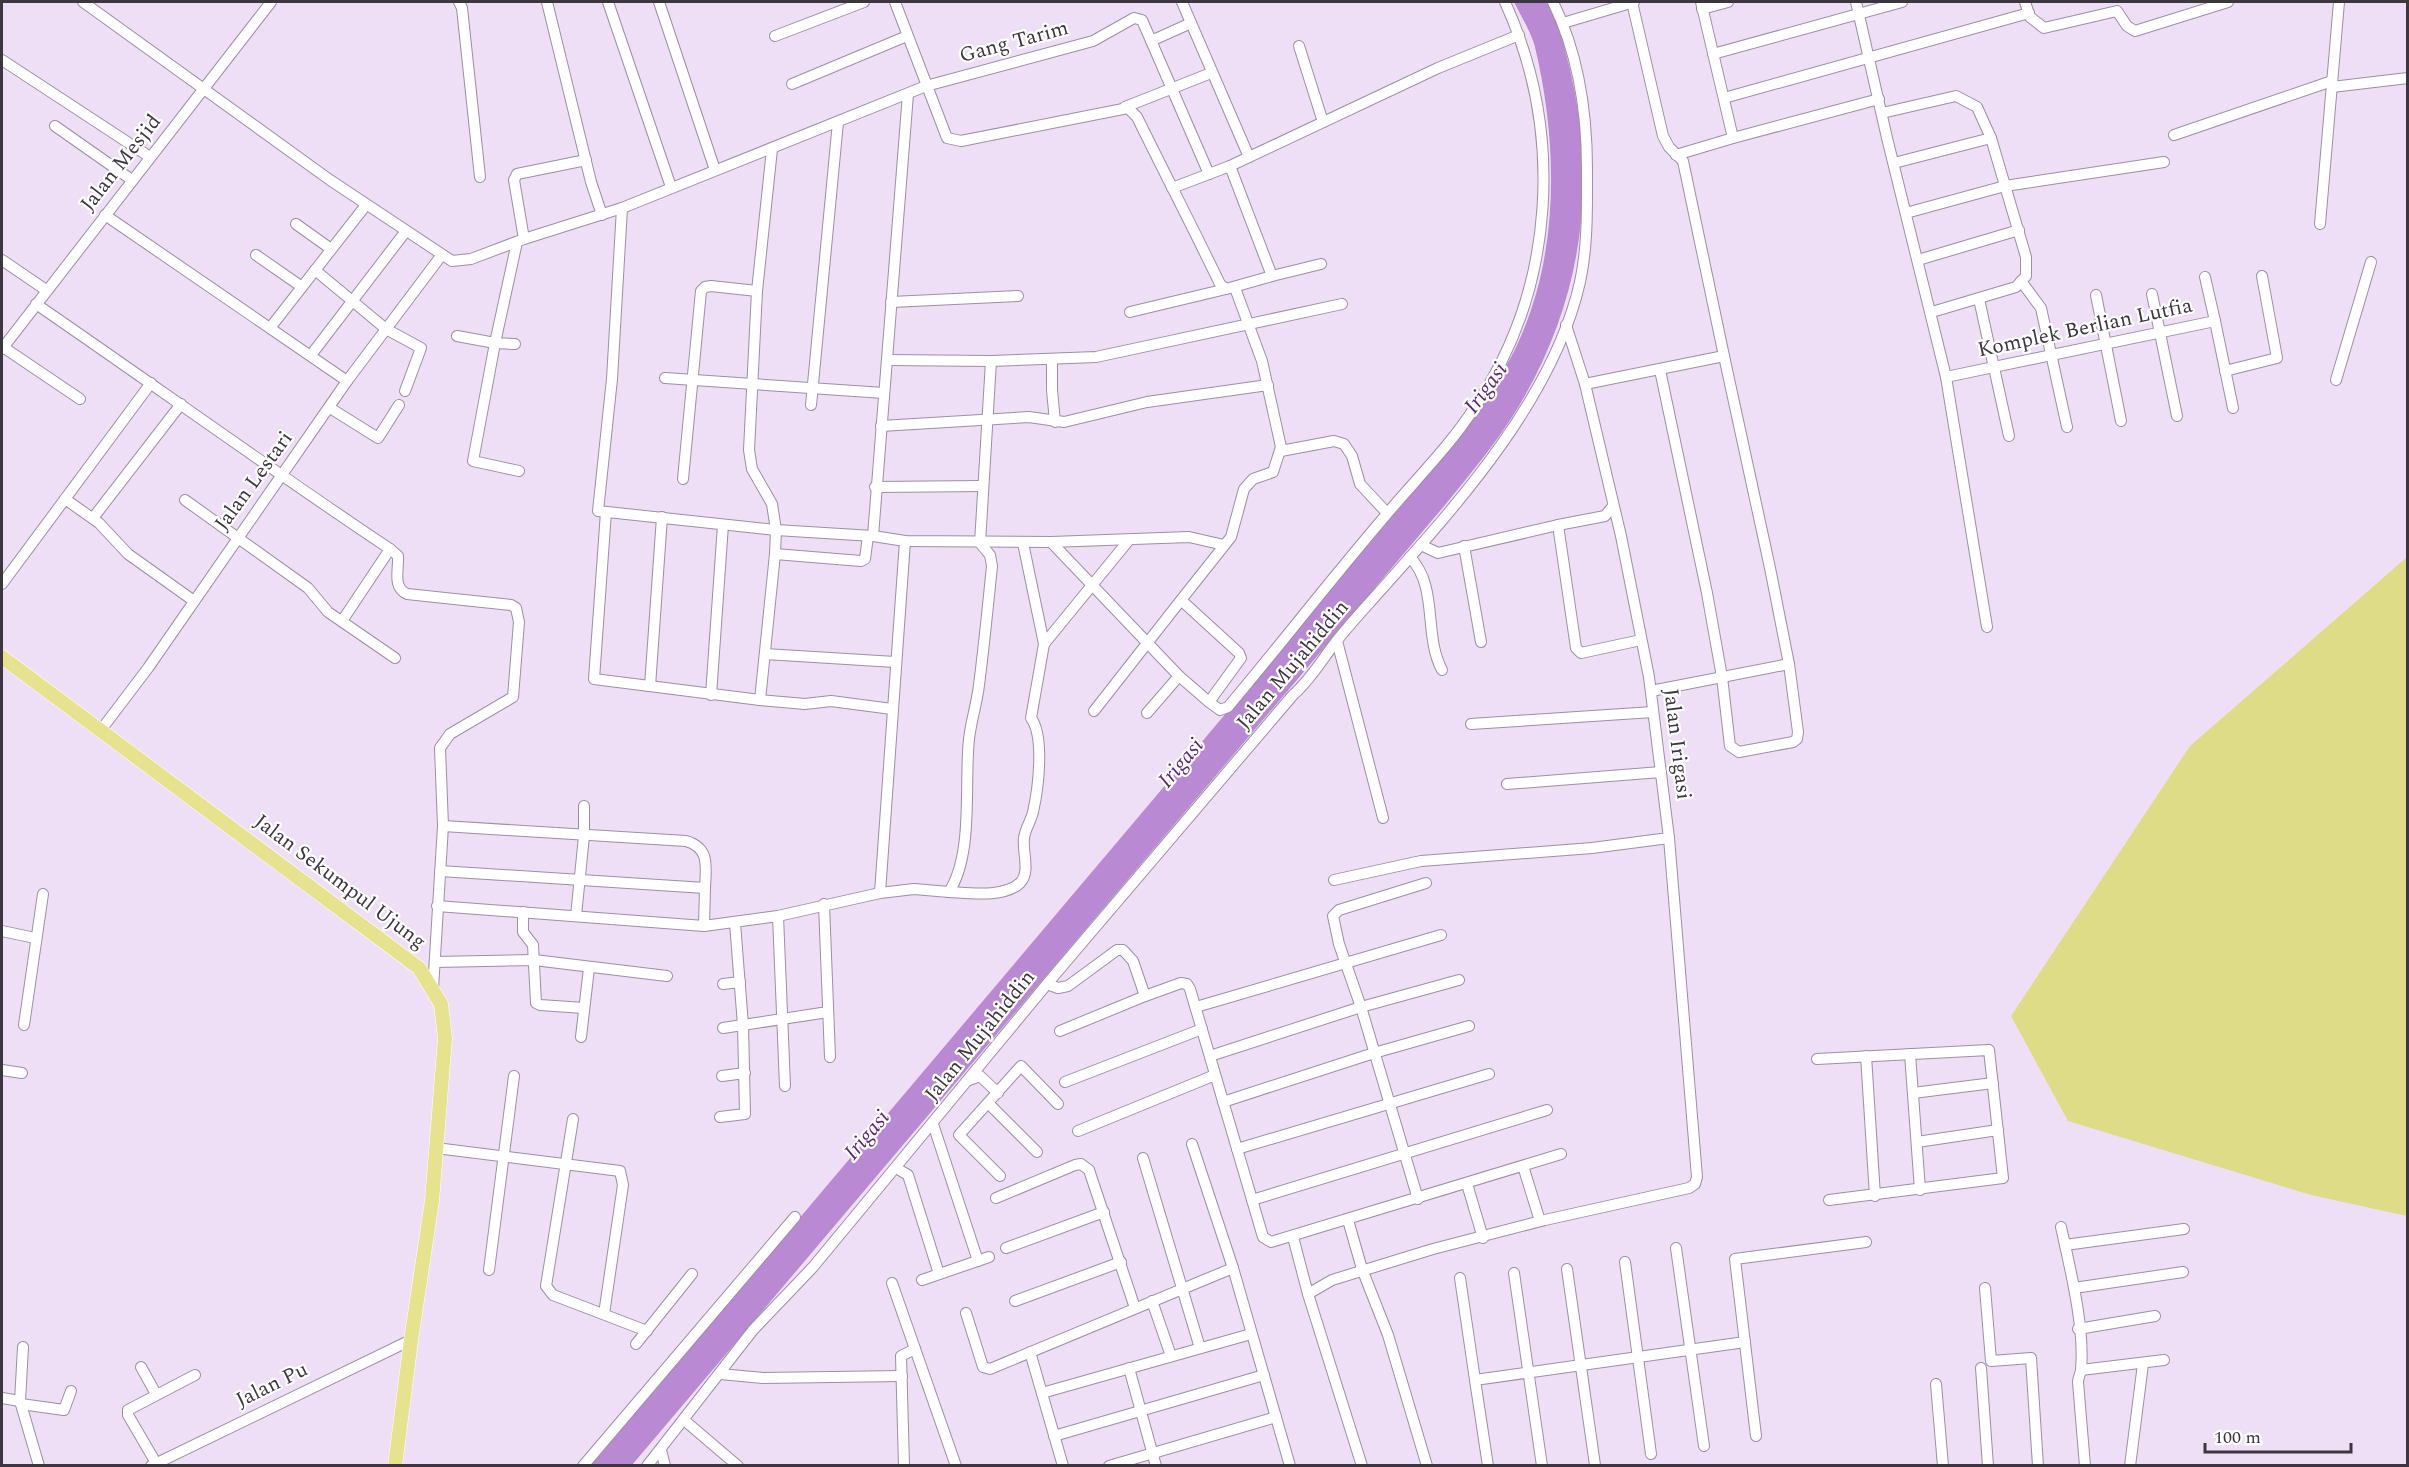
<svg xmlns="http://www.w3.org/2000/svg" width="2409" height="1467" viewBox="0 0 2409 1467" font-family="Spectral,serif">
<style>
.green{fill:#dfdc88}
.water{fill:#b989d3}
.lines{fill:none;stroke-linecap:round;stroke-linejoin:round}
.minor-casing{stroke:#9d8fa5;stroke-width:12}
.major-casing{stroke:#fff;stroke-width:15}
.minor{stroke:#fff;stroke-width:10}
.major{stroke:#e6e28e;stroke-width:14}
.labels{text-anchor:middle;dominant-baseline:central;stroke-width:4.5;stroke-linejoin:round;paint-order:stroke}
.street-label{font-size:21px;fill:#3c363f;stroke:#fff}
.water-label{font-size:22px;font-style:italic;fill:#5f227a;stroke:#fff}
</style>
<rect width="100%" height="100%" fill="#eedff6"/>
<path class="green" d="M2407,557V1216L2311,1195L2068,1121L2011,1016L2190,746Z"/>
<path class="water" d="M1514,2H1550C1600,141 1596,276 1519,406C1498,441 1471,473 1445,505L632,1465L590,1466L1418,486C1449,448 1480,411 1505,368C1560,273 1560,152 1535,47C1531,32 1521,16 1514,2Z"/>
<g class="lines">
<defs>
<g id="minor">
<path d="M83,2L330,180L452,261L471,259L524,239L622,208L926,86L1093,41L1134,18L1142,20L1209,174"/>
<path d="M459,2L462,8L480,177"/>
<path d="M547,2L591,182L602,215"/>
<path d="M608,2L671,187"/>
<path d="M659,2L715,170"/>
<path d="M895,2L947,138L961,141L1128,108L1137,117C1164,172 1193,228 1220,284L1226,289L1272,276L1230,166L1172,188"/>
<path d="M1182,2L1249,157"/>
<path d="M1632,2L1663,136L1669,147L1683,161L1724,356"/>
<path d="M1856,2L1887,138L1946,377L1987,627"/>
<path d="M2025,2L2030,17L2044,28L2117,11L2127,26L2135,31L2228,2"/>
<path d="M1702,9L1728,2"/>
<path d="M1563,23L1634,2"/>
<path d="M775,36L864,2"/>
<path d="M1151,41L1191,23"/>
<path d="M1299,46L1323,122"/>
<path d="M1713,54L1902,2"/>
<path d="M2,60L150,157"/>
<path d="M792,84L907,36"/>
<path d="M2332,87L2408,78"/>
<path d="M908,94L873,536L905,541L1051,542L1179,676L1147,713"/>
<path d="M1724,98L2029,13"/>
<path d="M1125,107L1211,73"/>
<path d="M1882,113L1956,96L1977,107L1991,138L2026,257V276L2016,287L1932,312"/>
<path d="M55,126L132,180"/>
<path d="M2174,135L2332,81"/>
<path d="M1733,138L1879,99"/>
<path d="M772,149L757,291L749,450L752,469L772,504L776,530L775,554L861,561L865,559L868,536"/>
<path d="M1676,155L1733,138L1701,2"/>
<path d="M1894,163L1991,138"/>
<path d="M1230,166L1438,68L1519,35"/>
<path d="M622,208L612,379L598,511L776,530L873,536"/>
<path d="M1906,213L2005,186L2164,162"/>
<path d="M105,215L347,381"/>
<path d="M296,224L331,249"/>
<path d="M2320,224L2339,2"/>
<path d="M524,239L514,180L517,174L586,160"/>
<path d="M256,255L302,287"/>
<path d="M2,260L46,290"/>
<path d="M1918,260L2019,230"/>
<path d="M315,270L386,329L421,348L405,391"/>
<path d="M1272,276L1321,264"/>
<path d="M2205,277L2215,321"/>
<path d="M2021,281L2041,308L2067,427"/>
<path d="M2152,294L2177,416"/>
<path d="M2096,295L2121,421"/>
<path d="M1979,299L2009,436"/>
<path d="M891,302L1018,296"/>
<path d="M36,304C154,385 270,469 390,549L398,556C399,570 392,587 407,594L511,605L516,608L519,622L513,697L450,734L440,748L443,826L433,989"/>
<path d="M1130,312L1226,289"/>
<path d="M270,328L366,205"/>
<path d="M457,336L495,343L473,461L519,471"/>
<path d="M515,344L495,343L517,242"/>
<path d="M3,347L80,399"/>
<path d="M2,349L271,2"/>
<path d="M311,355L406,231"/>
<path d="M1052,359V390L1055,422"/>
<path d="M887,360L991,361L1096,357L1342,304"/>
<path d="M2225,371L2277,358L2262,276"/>
<path d="M1946,377L2215,321L2233,408"/>
<path d="M665,378L884,393"/>
<path d="M2336,380L2371,262"/>
<path d="M1585,384L1724,356L1770,568L1789,664L1798,732L1797,739L1793,742L1739,752L1730,746L1722,677L1707,593L1660,370"/>
<path d="M811,405L838,122"/>
<path d="M330,408L378,438L399,405"/>
<path d="M881,426L1029,417L1064,422L1147,402L1268,385"/>
<path d="M1281,451L1334,441L1344,444L1352,456L1360,484L1387,513"/>
<path d="M683,479L701,291L705,287L711,286L757,291"/>
<path d="M875,487L983,486"/>
<path d="M65,499L99,523L128,554L194,601"/>
<path d="M185,500L308,588L328,612L395,658"/>
<path d="M1613,506L1605,516L1558,525L1576,648L1581,653L1641,640"/>
<path d="M606,512L594,679L760,700L805,704L831,701L892,709"/>
<path d="M93,518L181,404"/>
<path d="M1051,542L1189,537L1224,545"/>
<path d="M1421,545L1438,553L1558,525"/>
<path d="M1464,546L1481,642"/>
<path d="M1410,557C1439,588 1423,634 1442,670"/>
<path d="M2,584L151,383"/>
<path d="M1181,600L1231,537L1244,489L1253,479L1273,472L1281,447L1262,361L1235,288"/>
<path d="M342,621L390,549"/>
<path d="M1337,641L1383,818"/>
<path d="M1044,644L1129,540"/>
<path d="M765,654L895,662"/>
<path d="M650,686L662,517"/>
<path d="M1651,691L1789,664"/>
<path d="M711,695L723,525"/>
<path d="M760,700L775,554"/>
<path d="M1209,702L1220,710L1228,707C1281,644 1332,578 1386,515C1416,479 1449,447 1475,407C1556,287 1564,132 1505,2"/>
<path d="M1094,711L1181,600L1239,653L1241,658L1209,702L1179,676"/>
<path d="M1471,724L1653,712"/>
<path d="M101,730L148,668L347,381L441,256"/>
<path d="M1507,784L1661,772"/>
<path d="M443,826L686,841C710,848 706,866 705,888"/>
<path d="M440,871L705,888L704,926"/>
<path d="M1334,880L1421,861L1592,848L1669,838L1649,677L1621,536L1585,384L1566,325"/>
<path d="M949,892C969,893 1004,898 1020,883C1031,872 1022,852 1024,838C1025,829 1031,821 1033,812C1038,790 1045,737 1031,718L1044,644L1023,543"/>
<path d="M880,893L905,541"/>
<path d="M824,904L830,1057"/>
<path d="M437,906L704,926L778,916L880,893L914,889L949,892C974,853 964,784 969,739C971,721 977,703 979,685C984,646 988,606 992,566L990,555L980,543L991,361"/>
<path d="M523,912V932L533,945L536,1003L540,1005L584,1008"/>
<path d="M576,916L584,836V806"/>
<path d="M778,916L785,1086"/>
<path d="M2,931L35,938"/>
<path d="M435,962L534,960L667,976"/>
<path d="M723,984L740,982"/>
<path d="M1047,984L1058,988L1068,986L1117,950H1123L1133,961L1145,996L1181,983L1187,984L1190,989L1263,1237L1271,1242L1561,1154"/>
<path d="M1196,1007L1441,935"/>
<path d="M24,1025L43,894"/>
<path d="M723,1028L828,1012"/>
<path d="M1060,1031L1145,996"/>
<path d="M581,1037L589,968"/>
<path d="M1910,1054L1920,1190"/>
<path d="M1210,1056L1361,1007L1459,980"/>
<path d="M1866,1056L1875,1196"/>
<path d="M1817,1059L1989,1050L2003,1178L1829,1200"/>
<path d="M2,1070L22,1073"/>
<path d="M722,1076L745,1073"/>
<path d="M969,1080L980,1076L998,1093"/>
<path d="M1065,1082L1202,1029"/>
<path d="M1913,1093L1993,1083"/>
<path d="M1223,1102L1374,1053L1469,1026"/>
<path d="M989,1104L1037,1152"/>
<path d="M720,1117L745,1114L743,1025L735,923"/>
<path d="M573,1119L546,1286L553,1295L647,1331"/>
<path d="M933,1124L978,1261"/>
<path d="M1078,1131L1215,1075"/>
<path d="M1917,1142L1998,1130"/>
<path d="M1192,1144L1233,1268L1290,1466"/>
<path d="M436,1148L620,1171L623,1185L604,1314"/>
<path d="M1237,1149L1489,1074"/>
<path d="M1143,1158L1200,1348"/>
<path d="M1523,1166L1540,1221"/>
<path d="M896,1168L908,1175L939,1274"/>
<path d="M1000,1176L959,1135L1021,1066L1058,1104"/>
<path d="M1467,1184L1483,1238"/>
<path d="M996,1198L1075,1165L1081,1164L1089,1170L1135,1308"/>
<path d="M1418,1199L1361,1007L1339,944L1333,916L1339,910L1426,883"/>
<path d="M1252,1200L1547,1110"/>
<path d="M1348,1220L1362,1269L1388,1335L1427,1466"/>
<path d="M2061,1227C2070,1268 2085,1328 2081,1369C2081,1374 2078,1377 2078,1382L2085,1466"/>
<path d="M1293,1237L1308,1294"/>
<path d="M2065,1245L2184,1229"/>
<path d="M1006,1248L1104,1212"/>
<path d="M1676,1248L1704,1446"/>
<path d="M1625,1262L1651,1454"/>
<path d="M1567,1269L1595,1465"/>
<path d="M489,1270L514,1076"/>
<path d="M1514,1273L1542,1466"/>
<path d="M1460,1278L1475,1380"/>
<path d="M922,1280L989,1257"/>
<path d="M892,1283L956,1466"/>
<path d="M1985,1288L1991,1361L2031,1358L2038,1466"/>
<path d="M2074,1288L2183,1272"/>
<path d="M1015,1301L1121,1262"/>
<path d="M1152,1301L1171,1356"/>
<path d="M966,1313L983,1367L990,1369L1233,1268"/>
<path d="M2078,1329L2155,1316"/>
<path d="M636,1344L692,1274"/>
<path d="M1030,1352L1063,1466"/>
<path d="M141,1367L156,1394"/>
<path d="M1129,1368L1156,1466"/>
<path d="M1981,1368L1988,1466"/>
<path d="M2081,1370L2164,1360"/>
<path d="M720,1374L763,1378L902,1376"/>
<path d="M1936,1384L1943,1466"/>
<path d="M1042,1393L1251,1334"/>
<path d="M2,1398L20,1401L39,1466"/>
<path d="M20,1401L23,1347"/>
<path d="M21,1404L64,1410L71,1391"/>
<path d="M684,1420L738,1466"/>
<path d="M1054,1436L1264,1375"/>
<path d="M1756,1436L1735,1259L1866,1242"/>
<path d="M661,1450L665,1466"/>
<path d="M156,1463L128,1415V1410L195,1375"/>
<path d="M151,1466L411,1340"/>
<path d="M583,1466L795,1217"/>
<path d="M647,1466L753,1330L813,1267L1047,984L1293,695C1311,679 1321,661 1335,643C1349,625 1365,608 1380,591C1457,505 1554,398 1580,282C1588,245 1587,206 1587,169C1587,112 1578,53 1553,2"/>
<path d="M904,1466L901,1356L915,1349"/>
<path d="M1109,1466L1276,1417"/>
<path d="M1362,1466L1308,1294L1332,1280L1433,1249L1545,1220L1689,1188L1695,1184L1697,1177L1669,838"/>
<path d="M1488,1466L1475,1380L1745,1342"/>
<path d="M2130,1466L2143,1364"/>
</g>
<path id="major" d="M2,657L419,968L441,1004L445,1038L432,1201L411,1340L395,1466"/>
</defs>
<use href="#minor" class="minor-casing"/>
<use href="#major" class="major-casing"/>
<use href="#minor" class="minor"/>
<use href="#major" class="major"/>
</g>
<g class="labels">
<g class="street-label">
<text transform="translate(1014 42) rotate(-15)">Gang Tarim</text>
<text transform="translate(121 163) rotate(-52)">Jalan Mesjid</text>
<text transform="translate(2085 328) rotate(-12)">Komplek Berlian Lutfia</text>
<text transform="translate(254 481) rotate(-54)">Jalan Lestari</text>
<text transform="translate(1293 665) rotate(-50)">Jalan Mujahiddin</text>
<text transform="translate(1677 744) rotate(83)">Jalan Irigasi</text>
<text transform="translate(340 882) rotate(37)">Jalan Sekumpul Ujung</text>
<text transform="translate(980 1036) rotate(-51)">Jalan Mujahiddin</text>
<text transform="translate(272 1385) rotate(-26)">Jalan Pu</text>
</g>
<g class="water-label">
<text transform="translate(1486 388) rotate(-54)">Irigasi</text>
<text transform="translate(1181 763) rotate(-50)">Irigasi</text>
<text transform="translate(867 1135) rotate(-50)">Irigasi</text>
</g>
</g>
<rect width="2409" height="1467" fill="none" stroke="#3c363f" stroke-width="6"/>
<path d="M2205 1443v9h146v-9" fill="none" stroke="#3c363f" stroke-width="3"/>
<text x="2214" y="1443" font-size="18" fill="#3c363f" stroke="#ffffff" stroke-width="4.5" paint-order="stroke">100 m</text>
</svg>
